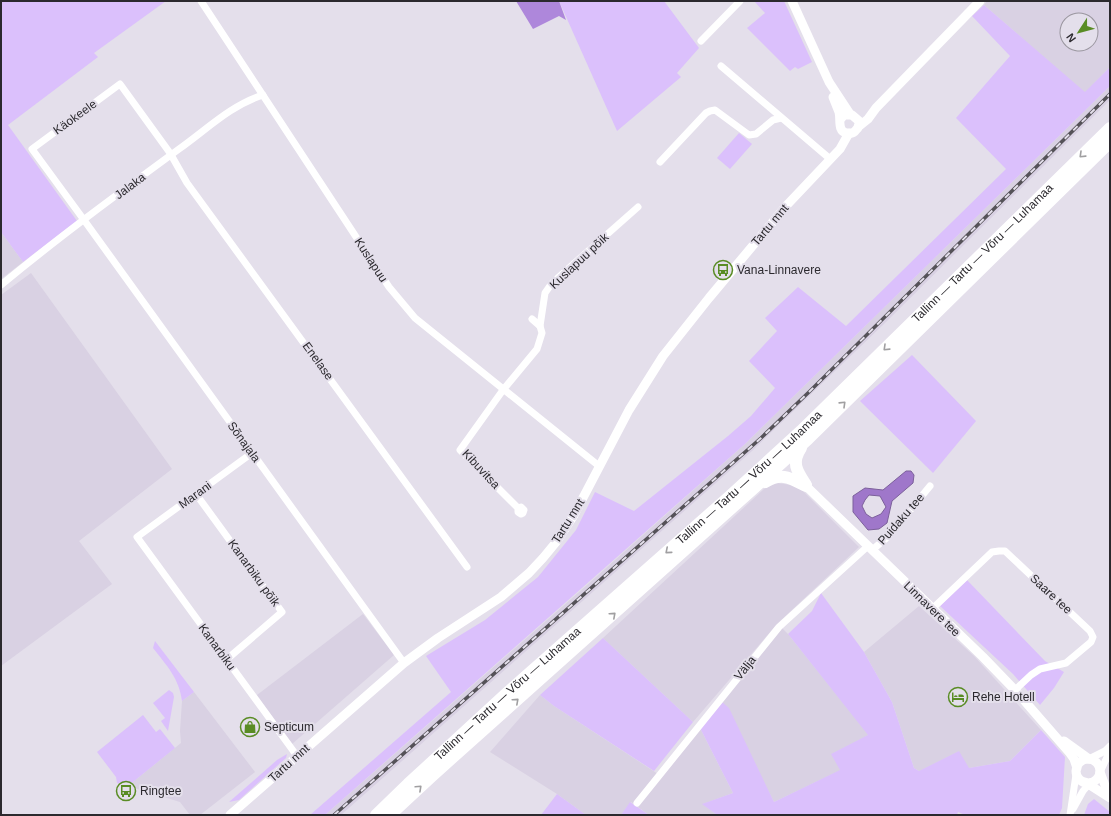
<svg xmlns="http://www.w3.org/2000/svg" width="1111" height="816" viewBox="0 0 1111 816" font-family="Arial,sans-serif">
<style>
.built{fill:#d9d1e3;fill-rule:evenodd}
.green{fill:#dbc0fc}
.forest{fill:#ae87db}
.water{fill:#9f77ca;stroke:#7c609b;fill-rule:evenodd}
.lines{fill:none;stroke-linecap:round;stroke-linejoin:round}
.minor{stroke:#fff;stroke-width:7}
.tertiary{stroke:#fff;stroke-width:9}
.trunk{stroke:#fff;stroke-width:12}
.rail-casing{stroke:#555258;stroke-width:3.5}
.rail{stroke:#e4dfeb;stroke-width:2;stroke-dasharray:6;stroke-linecap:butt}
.oneway{stroke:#a09fa1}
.labels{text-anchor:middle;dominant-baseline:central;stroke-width:4;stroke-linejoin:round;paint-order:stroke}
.street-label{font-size:12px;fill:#2b292e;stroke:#e4dfeb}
.poi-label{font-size:12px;fill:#2b292e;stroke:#e4dfeb;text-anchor:start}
</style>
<rect width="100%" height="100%" fill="#e4dfeb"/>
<g class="built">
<path d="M987,1H1110V67L1085,93L984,5ZM1067,20H1091V44H1067Z"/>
<path d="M1110,86V100L886,322L752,451L341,815H325L587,585L745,444Z"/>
<path d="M1,232L23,262L1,279Z"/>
<path d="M31,273L172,469L79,541L112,584L1,666V295Z"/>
<path d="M777,483L798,486L859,547L777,624L693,722L603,638L764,489Z"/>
<path d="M919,606L974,656L1041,730L1010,761L969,768L919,771L914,768L892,702L864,652Z"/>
<path d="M363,614L394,655L292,744L257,695Z"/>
<path d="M782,628L788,634L869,735L832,754L841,770L774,802L722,702Z"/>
<path d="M194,692L255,772L200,815H190L180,802L128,786L181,743L180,731L182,701Z"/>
<path d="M540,695L554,706L661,776L700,728L733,793L703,804L717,815H649L631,802L621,815H586L557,794L490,752Z"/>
</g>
<g class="green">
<path d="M1,1H166L94,53L98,57L8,125L77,221L23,262L1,232Z"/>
<path d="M559,1H664L699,48L677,73L681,77L617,131Z"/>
<path d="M754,1H784L812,62L798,69L795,67L790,71L747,28L765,13Z"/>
<path d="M984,5L1085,92L1110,67V86L745,444L325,815H310L451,692L426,656L485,620L538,577L576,530L595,492L634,511L728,436L751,416L775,388L749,361L777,331L765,318L798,287L846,326L1006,169L956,118L1010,56L972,16Z"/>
<path d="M739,133L752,144L730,169L717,158Z"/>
<path d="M912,355L976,421L933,473L860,401Z"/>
<path d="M967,580L1045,661L1064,672L1054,688L1040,705L1013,674L940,606Z"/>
<path d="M821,593L864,652L892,702L914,768L919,771L959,751L969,768L1010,761L1041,730L1065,757L1062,808L1059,815H965L958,812L957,815H717L702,804L733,793L700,728L722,702L729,708L774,802L840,770L831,754L868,735L788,634L812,611Z"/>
<path d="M603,638L693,722L654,771L554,706L540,695Z"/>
<path d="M155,641L194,692L182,701C179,678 167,666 153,648Z"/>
<path d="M169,690L173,693L174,697L168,731L161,721L165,718L153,703Z"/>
<path d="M143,715L156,732L160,729L175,748L128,786L117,783L116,777L97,752Z"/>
<path d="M287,754L286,758L239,800L229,802L277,760Z"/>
<path d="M557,794L586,815H541Z"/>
<path d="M1094,799L1110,812V815H1084L1088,804Z"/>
<path d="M630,802L649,815H621Z"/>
</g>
<path class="forest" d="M516,1H559L566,20L559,16L533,29Z"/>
<path class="water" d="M906,471H911L914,475L913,483L892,501L887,523L879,529L868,530L853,512V496L865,488L883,490ZM869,495L880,496L886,507L881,514L872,518L866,514L862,506L865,500Z"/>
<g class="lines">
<g class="minor">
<path d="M201,1L389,287L415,318L599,466"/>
<path d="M701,41L740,1"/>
<path d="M721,66L829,158"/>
<path d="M660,162L706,113L710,111L715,110L749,135L756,134L773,120L781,118"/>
<path d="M1,285C59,237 119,193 179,149C206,130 231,105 263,95"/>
<path d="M540,326L545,293L552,283L638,207"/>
<path d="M252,453L137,537L297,756"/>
<path d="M196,494L282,612L226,660"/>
<path d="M518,508V512L521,514L523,513L524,510L521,507L518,508L460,450L503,390L537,349L542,333L540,326L532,319"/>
<path d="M872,550L889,536L930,486"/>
<path d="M932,609L992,552L999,551H1005L1090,631L1093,637L1091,642L1066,663L1040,669L1031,675L1015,690"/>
<path d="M404,663L84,220L32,149L120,84L170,153L187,183L467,567"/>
<path d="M1089,759L1105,751L1110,746"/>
<path d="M1100,772L1110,751"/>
<path d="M637,803L779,627L868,546"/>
<path d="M1073,809L1083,791L1091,782"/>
<path d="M1070,815L1077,768"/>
</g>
<g class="tertiary">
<path d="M792,1L829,82L850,114"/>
<path d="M833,97C835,102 837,107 839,112C841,119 837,132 847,133C851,134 854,133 856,130C859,128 859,125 859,121L852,115H844L840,120"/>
<path d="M858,127L868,119L876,108L980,1"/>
<path d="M806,486L983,657L1015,690L1069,752L1074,759L1077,768"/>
<path d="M1064,741L1089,759"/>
<circle cx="1088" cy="771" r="12"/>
<path d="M1100,772L1106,788L1110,792"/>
<path d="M1085,782L1110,798"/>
<path d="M230,815L404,663L438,638L501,597L529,573L543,558L557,541L574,515L629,410L663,356L709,298L786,206L840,149L849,133"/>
</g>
<g class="trunk">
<path d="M801,448C791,463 797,471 806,485"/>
<path d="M765,482C782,472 790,478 806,486"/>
<path id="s1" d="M376,815L408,784L507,693L730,496L801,431L1110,128"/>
<path d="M390,815L433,775L754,488L808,439L1110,142"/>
</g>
<defs>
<path id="rail" d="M334,815L761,438L809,392L1110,94"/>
</defs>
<use href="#rail" class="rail-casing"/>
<use href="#rail" class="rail"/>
</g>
<defs><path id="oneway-chevron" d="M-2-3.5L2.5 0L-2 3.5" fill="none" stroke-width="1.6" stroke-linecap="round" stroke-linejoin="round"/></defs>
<g class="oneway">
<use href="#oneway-chevron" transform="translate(1082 155) rotate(136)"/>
<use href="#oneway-chevron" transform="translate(886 348) rotate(136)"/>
<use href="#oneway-chevron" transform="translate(843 404) rotate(-44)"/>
<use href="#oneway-chevron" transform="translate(668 551) rotate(139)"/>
<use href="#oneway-chevron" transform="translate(613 615) rotate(-42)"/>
<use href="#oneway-chevron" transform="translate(516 701) rotate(-42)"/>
<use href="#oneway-chevron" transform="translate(419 788) rotate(-43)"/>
</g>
<defs>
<symbol id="bus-ring" viewBox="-11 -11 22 22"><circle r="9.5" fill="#e4dfeb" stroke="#598c24" stroke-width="1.5"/><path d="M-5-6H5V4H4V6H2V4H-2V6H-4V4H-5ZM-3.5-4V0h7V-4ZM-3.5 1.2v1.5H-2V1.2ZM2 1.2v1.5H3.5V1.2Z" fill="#598c24"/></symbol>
<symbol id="hotel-ring" viewBox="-11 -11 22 22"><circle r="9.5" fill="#e4dfeb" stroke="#598c24" stroke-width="1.5"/><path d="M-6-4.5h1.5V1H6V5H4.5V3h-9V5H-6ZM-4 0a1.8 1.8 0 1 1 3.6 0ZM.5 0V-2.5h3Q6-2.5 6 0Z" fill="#598c24"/></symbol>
<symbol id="shop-ring" viewBox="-11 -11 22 22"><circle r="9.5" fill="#e4dfeb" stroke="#598c24" stroke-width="1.5"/><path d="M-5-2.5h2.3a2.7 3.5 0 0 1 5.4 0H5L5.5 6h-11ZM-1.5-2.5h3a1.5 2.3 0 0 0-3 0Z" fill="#598c24"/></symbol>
</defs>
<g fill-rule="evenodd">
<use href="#bus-ring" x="712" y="259" width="22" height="22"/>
<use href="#hotel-ring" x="947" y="686" width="22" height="22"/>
<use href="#shop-ring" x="239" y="716" width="22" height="22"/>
<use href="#bus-ring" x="115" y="780" width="22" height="22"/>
</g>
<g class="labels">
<g class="street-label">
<text transform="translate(75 117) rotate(-36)">Käokeele</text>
<text transform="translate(130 186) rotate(-37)">Jalaka</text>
<text transform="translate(770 225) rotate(-50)">Tartu mnt</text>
<text stroke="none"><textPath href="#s1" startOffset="827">Tallinn — Tartu — Võru — Luhamaa</textPath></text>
<text transform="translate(371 260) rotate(57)">Kuslapuu</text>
<text transform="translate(579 261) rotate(-43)">Kuslapuu põik</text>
<text transform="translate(318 361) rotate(54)">Enelase</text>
<text transform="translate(244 442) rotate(54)">Sõnajala</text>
<text transform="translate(481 469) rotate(47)">Kibuvitsa</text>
<text stroke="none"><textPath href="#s1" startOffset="503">Tallinn — Tartu — Võru — Luhamaa</textPath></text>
<text transform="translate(195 495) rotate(-36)">Marani</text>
<text transform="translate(901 519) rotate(-49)">Puidaku tee</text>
<text transform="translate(568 521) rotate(-58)">Tartu mnt</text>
<text transform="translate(254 573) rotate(54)">Kanarbiku põik</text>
<text transform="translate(1051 594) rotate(43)">Saare tee</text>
<text transform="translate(932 609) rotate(44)">Linnavere tee</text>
<text transform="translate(217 647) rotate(54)">Kanarbiku</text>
<text transform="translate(745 668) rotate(-51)">Välja</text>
<text stroke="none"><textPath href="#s1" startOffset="179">Tallinn — Tartu — Võru — Luhamaa</textPath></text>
<text transform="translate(289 763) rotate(-42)">Tartu mnt</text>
</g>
<g class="poi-label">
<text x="737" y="270">Vana-Linnavere</text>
<text x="972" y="697">Rehe Hotell</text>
<text x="264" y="727">Septicum</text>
<text x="140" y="791">Ringtee</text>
</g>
</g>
<rect width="1111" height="816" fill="none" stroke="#2b292e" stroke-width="4"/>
<g transform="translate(1079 32) rotate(234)"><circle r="19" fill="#e4dfeb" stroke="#9a969f"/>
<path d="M0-3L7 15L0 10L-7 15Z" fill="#598c24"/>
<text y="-6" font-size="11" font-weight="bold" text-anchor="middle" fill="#2b292e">N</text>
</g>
</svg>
